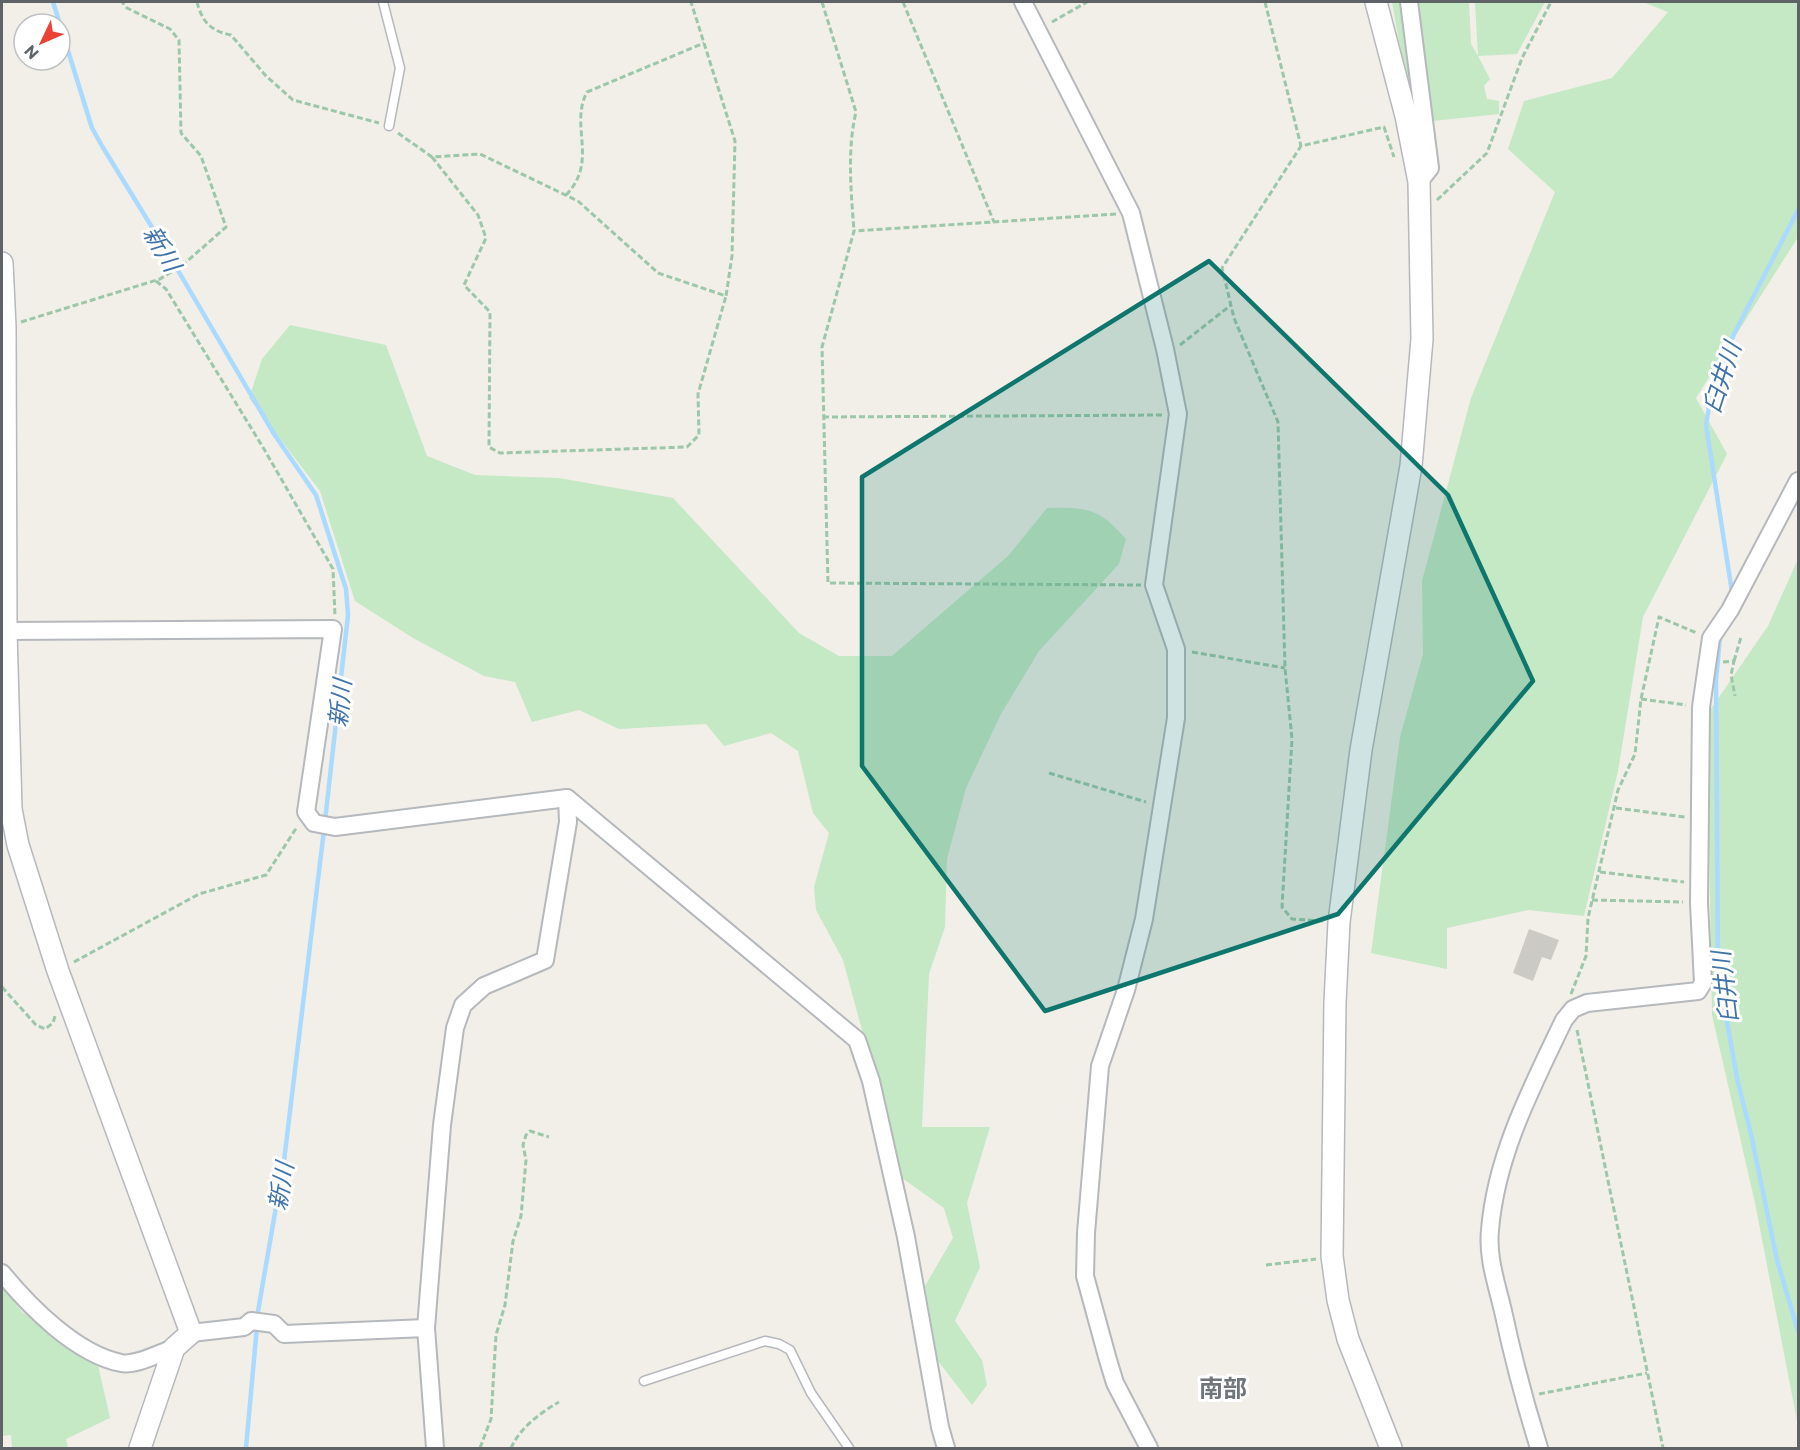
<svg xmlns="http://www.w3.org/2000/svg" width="1800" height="1450" viewBox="0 0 1800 1450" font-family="Commissioner,'Noto Sans JP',sans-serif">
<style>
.green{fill:#c5e8c5}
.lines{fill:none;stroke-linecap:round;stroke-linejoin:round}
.stream{stroke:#aadaff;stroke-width:4.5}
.building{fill:#cccac5}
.service-casing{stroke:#b5b8bc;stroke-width:11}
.minor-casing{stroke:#b5b8bc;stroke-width:20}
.tertiary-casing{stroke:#b5b8bc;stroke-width:24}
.path{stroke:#9cc7a9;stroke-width:3;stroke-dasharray:6 3;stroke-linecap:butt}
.service{stroke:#fff;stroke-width:8}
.minor{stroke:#fff;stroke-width:16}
.tertiary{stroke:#fff;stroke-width:21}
.marked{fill:#0f766e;fill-opacity:0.2;stroke:#0f766e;stroke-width:4.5;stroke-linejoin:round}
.labels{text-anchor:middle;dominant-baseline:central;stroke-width:6;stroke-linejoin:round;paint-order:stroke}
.water-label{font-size:24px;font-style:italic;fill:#4174aa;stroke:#fff}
.neighbourhood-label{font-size:24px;font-weight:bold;fill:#70757a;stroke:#fff}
</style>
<rect width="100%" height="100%" fill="#f1efe8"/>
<g class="green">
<path d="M1392,2H1403L1415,85L1407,86Z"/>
<path d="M1418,2H1469L1471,44L1478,56L1475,2H1545L1517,54L1478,56L1490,79L1484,86L1487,99L1499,101V114L1433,121Z"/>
<path d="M1643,2H1798V237L1696,398L1727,454L1643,617L1618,771L1584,916L1528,910L1447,928V969L1371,953L1400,737L1423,654L1422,581L1471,398L1555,192L1508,149L1524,101L1612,78L1668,12Z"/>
<path d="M290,325L386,345L427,456L475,475L559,478L673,498L799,633L839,656H892L1008,556L1047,508C1087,507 1099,508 1126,539L1119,564L1039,651L1001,714L966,788L947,859L945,927L929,974L922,1127H990L967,1203L980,1267L955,1321L982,1360L987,1385L972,1405L938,1361L925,1286L953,1238L944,1208L902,1178L843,960L816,910L814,887L829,833L813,813L798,751L771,733L724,746L706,724L619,729L579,710L532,722L515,682L484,676L413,638L355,601L320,491L249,398L262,359Z"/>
<path d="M1798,559V1426L1755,1203L1712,1015L1708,770V713L1768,626Z"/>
<path d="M2,1286L22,1312L98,1365L110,1418L66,1439L68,1448H12L11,1435L2,1436Z"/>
</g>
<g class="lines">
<g class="stream">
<path d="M53,2L60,24"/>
<path d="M60,25L92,128L102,146L166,250L274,434L316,495L346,589L348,615L325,821"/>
<path d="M1732,592L1706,425L1711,395L1734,334L1798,210"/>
<path d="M1720,636L1716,681L1718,971L1737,1078L1751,1134L1777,1260L1798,1331"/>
<path d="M257,1317L284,1161L324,830"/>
<path d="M246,1448L257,1326"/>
</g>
</g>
<path class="building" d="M1529,929L1559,940L1551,960L1542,957L1533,981L1513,973Z"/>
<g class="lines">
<defs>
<g id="service">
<path d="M383,2L400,68L389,126"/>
<path d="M644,1381L765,1341L779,1344L790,1350L811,1393L849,1448"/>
</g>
<g id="minor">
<path d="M1023,2L1131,213L1165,349L1178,414L1154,585L1176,649V718L1144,919L1126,990L1100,1066L1086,1233L1085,1276L1108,1360L1115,1383L1149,1448"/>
<path d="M1409,2L1430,168L1419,182"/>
<path d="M6,631L333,629L306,812L314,823L335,827L567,798L857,1040L871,1081L906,1237L940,1427L946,1448"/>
<path d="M2,1273C29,1306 76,1354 121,1363C136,1366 159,1353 174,1348"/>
<path d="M191,1333L244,1327L251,1321L274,1324L284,1334L426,1328"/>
<path d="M435,1448L426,1328L442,1125L455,1028L463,1005L484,986L545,960L568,822L567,798"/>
<path d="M1539,1448C1525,1403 1513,1358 1503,1311C1497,1285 1487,1257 1490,1230C1496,1155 1532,1087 1564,1020L1573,1009L1587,1003L1698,991L1703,983L1699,903L1701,707L1711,638L1730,610L1798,481"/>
</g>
<g id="tertiary">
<path d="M1376,2L1406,116L1419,182L1422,339L1411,466L1361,750L1339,922L1335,1002L1332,1256L1338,1300L1348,1339L1391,1448"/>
<path d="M2,263L5,327L6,631L11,809L18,845L58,971L191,1333L174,1348L140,1448"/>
</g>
</defs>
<use href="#service" class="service-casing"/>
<use href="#minor" class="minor-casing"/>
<use href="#tertiary" class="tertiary-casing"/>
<g class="path">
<path d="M197,2C202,22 211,31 231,35L266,76L293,100L379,123"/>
<path d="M822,2L856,112C847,150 851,191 854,231"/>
<path d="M903,2L994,222"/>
<path d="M1265,2L1301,146"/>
<path d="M1052,22L1087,2"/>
<path d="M398,133L432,157L480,154L578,201L658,273L726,296L732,256L735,141L691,2"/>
<path d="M432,157L478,215L486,238L464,285L490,312L489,447L500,453L687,447L699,435L698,394L726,296"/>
<path d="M566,195C599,161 569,126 587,92L704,43"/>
<path d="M1437,200L1487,153L1522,58L1551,2"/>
<path d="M1116,214L854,231L822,347L828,583L1141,585"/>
<path d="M156,281L166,289L264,449L333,569L335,616"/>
<path d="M21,322L160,279L184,264L226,227L201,156L181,133L179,40L170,29L127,8L122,2"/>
<path d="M1180,345L1231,305"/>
<path d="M823,417L1164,415"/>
<path d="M1192,652L1285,668"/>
<path d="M1734,661L1741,637"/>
<path d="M1723,662L1734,661L1731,675L1735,696"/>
<path d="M1641,699L1686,705"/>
<path d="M1049,773L1146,802"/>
<path d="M1616,808L1685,817"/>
<path d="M1600,872L1684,882"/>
<path d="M1592,900L1683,902"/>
<path d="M1323,921L1292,919L1282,907L1292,739L1285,668L1278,422L1234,318L1222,268L1301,146L1384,127L1394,157"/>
<path d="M74,962L199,894L266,875L297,827"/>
<path d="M2,987L36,1025L45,1029L53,1023L55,1016"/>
<path d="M1571,994L1586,956L1588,918L1618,790L1635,754L1641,699L1659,617L1697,633"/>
<path d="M1577,1030L1663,1448"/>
<path d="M1266,1265L1316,1259"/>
<path d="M1539,1394L1647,1373"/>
<path d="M480,1448L491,1419L496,1335L505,1305L513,1241L521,1216L526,1160L523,1145L526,1135L530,1131L549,1137"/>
<path d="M511,1448C520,1428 540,1413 559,1402"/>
</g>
<use href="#service" class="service"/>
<use href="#minor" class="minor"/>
<use href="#tertiary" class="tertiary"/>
</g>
<path class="marked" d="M1209,261L1448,495L1533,681L1338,914L1045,1011L862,766V477Z"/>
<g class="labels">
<g class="water-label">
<text transform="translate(163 248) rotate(59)">新川</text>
<text transform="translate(1721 377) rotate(-72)">臼井川</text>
<text transform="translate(339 703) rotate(-84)">新川</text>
<text transform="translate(1724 987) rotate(-97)">臼井川</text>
<text transform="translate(280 1186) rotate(-80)">新川</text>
</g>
<g class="neighbourhood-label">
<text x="1223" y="1387">南部</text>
</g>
</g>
<rect width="1800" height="1450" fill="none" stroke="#5f6368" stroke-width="6"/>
<g transform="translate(42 42) rotate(226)"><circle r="28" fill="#ffffff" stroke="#bfc1c3" stroke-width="1.5"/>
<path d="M0-4.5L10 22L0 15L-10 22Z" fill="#ea4335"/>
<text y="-9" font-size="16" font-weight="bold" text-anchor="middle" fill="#5f6368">N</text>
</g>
</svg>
